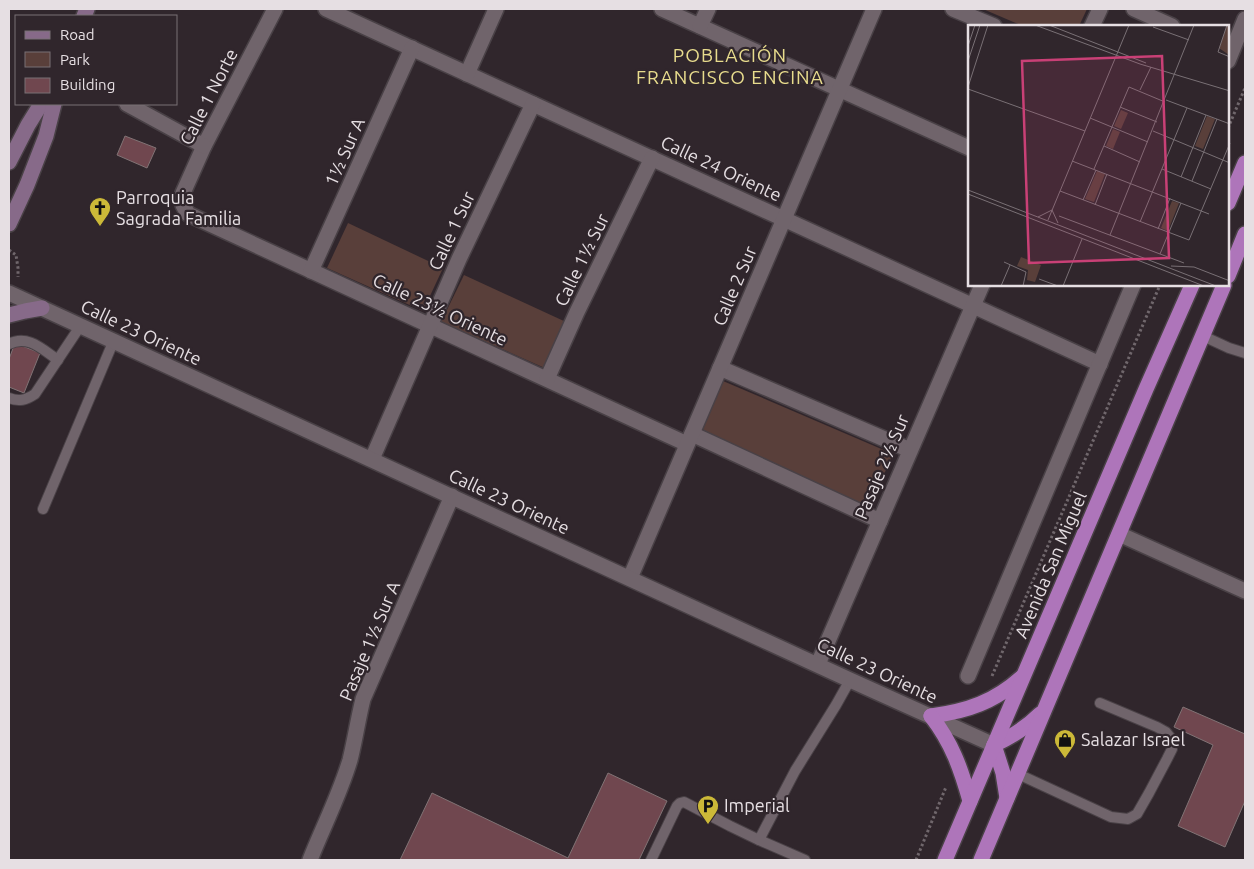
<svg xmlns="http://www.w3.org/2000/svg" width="1254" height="869" font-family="Ubuntu,sans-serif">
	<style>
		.green { fill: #593f3a }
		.building { fill: #70474f; stroke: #817375 }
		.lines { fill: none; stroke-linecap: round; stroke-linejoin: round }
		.service-casing { stroke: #494146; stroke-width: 12 }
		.minor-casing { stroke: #494146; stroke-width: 18 }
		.tertiary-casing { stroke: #494146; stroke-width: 18 }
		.secondary-casing { stroke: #494146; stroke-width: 18 }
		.trunk-casing { stroke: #494146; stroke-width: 18 }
		.path { stroke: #70676c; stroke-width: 3; stroke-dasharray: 2.5 2.5; stroke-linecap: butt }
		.service { stroke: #70646b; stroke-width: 10 }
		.minor { stroke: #70646b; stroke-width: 15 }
		.tertiary { stroke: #70646b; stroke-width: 15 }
		.secondary { stroke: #876a89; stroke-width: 15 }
		.trunk { stroke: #ae75ba; stroke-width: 15 }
		.labels { text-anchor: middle; stroke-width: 4.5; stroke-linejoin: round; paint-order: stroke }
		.street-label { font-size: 18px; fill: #e6dfe3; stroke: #30262c }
		.poi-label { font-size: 18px; fill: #e6dfe3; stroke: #30262c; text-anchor: start }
		.neighbourhood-label { font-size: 19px; letter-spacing: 1px; fill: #e8dc8d; stroke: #30262c }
		.inset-road { fill: none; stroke: #797075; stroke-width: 1 }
		.view { fill: #c94076; fill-opacity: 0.15; stroke: #c94076; stroke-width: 2.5 }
		.inset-edge { fill: none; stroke: #e6dfe3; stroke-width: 2.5 }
	</style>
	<rect width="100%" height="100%" fill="#30262c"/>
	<g class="green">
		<path d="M983 9H1087L1079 26H1023Z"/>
		<path d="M348 223 443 268 423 311 327 268Z"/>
		<path d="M464 275 566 322 547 369 441 322Z"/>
		<path d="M723 381 893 454 869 508 701 431Z"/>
	</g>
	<g class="building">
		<path d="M125 136 156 148 147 168 117 155Z"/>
		<path d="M15 343 40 353 24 393 9 387V359Z"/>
		<path d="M1183 707 1245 734V801L1225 847 1178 826 1213 745 1174 727Z"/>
		<path d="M608 773 667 801 639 860H400L432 793 568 858Z"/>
	</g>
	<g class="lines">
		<g class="service-casing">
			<g id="service">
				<path d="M1203 336 1229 348 1245 353"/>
				<path d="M9 344C28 334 43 350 58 360"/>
				<path d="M9 398C19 402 26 400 35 394L81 325"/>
				<path d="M43 509 114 340"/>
				<path d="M1018 774 1111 817 1128 819 1137 814 1149 793 1167 759 1172 749V742L1170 737 1166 732 1157 727 1100 703"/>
				<path d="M651 860 677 806 680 803 684 802 730 826 759 840"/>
				<path d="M805 860 759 840 795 771 836 705 850 680"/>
			</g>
		</g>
		<g class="minor-casing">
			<g id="minor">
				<path d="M275 9 204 146 183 193V205L188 214 687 444"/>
				<path d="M326 9 1100 364"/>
				<path d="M662 9 969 148"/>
				<path d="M953 9 994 26"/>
				<path d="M1134 9 1172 26"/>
				<path d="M700 26 708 9"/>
				<path d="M1092 26 1100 9"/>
				<path d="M1228 61 1245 19"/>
				<path d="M467 74 496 9"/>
				<path d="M127 104 204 146"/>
				<path d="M311 271 412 48"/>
				<path d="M720 368 910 450"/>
				<path d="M547 379 577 312 652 158"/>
				<path d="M692 434 880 521"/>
				<path d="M372 459 459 259 533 104"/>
				<path d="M1119 534 1245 591"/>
				<path d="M630 578 874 9"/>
				<path d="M818 664 982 285"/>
				<path d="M968 676 1133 285"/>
				<path d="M310 860C323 827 340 794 350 760 355 740 358 719 363 699L452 496"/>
			</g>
		</g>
		<g class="tertiary-casing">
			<path id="tertiary" d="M9 293 850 680 994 745"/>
		</g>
		<g class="secondary-casing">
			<g id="secondary">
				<path d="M84 16 87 9"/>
				<path d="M9 162 28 125 41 104"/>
				<path d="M9 224 27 185 46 136 54 104"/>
				<path d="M9 315 25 311 42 308"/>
			</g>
		</g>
		<g class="trunk-casing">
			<g id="trunk">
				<path d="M1228 203 1245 163"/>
				<path d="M1228 276 1245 234"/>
				<path d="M931 716C968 711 994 702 1022 677"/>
				<path d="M931 716C952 743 961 769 970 801"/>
				<path d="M994 745C1011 737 1027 727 1040 714"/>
				<path d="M994 745 1003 773 1007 798"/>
				<path d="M945 860 1146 389 1192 285"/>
				<path d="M981 860 1224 285"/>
			</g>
		</g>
		<g class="path">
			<path d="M1228 128 1245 88"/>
			<path d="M9 250 16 255 18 268V277"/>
			<path d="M992 676 1160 285"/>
			<path d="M916 860 946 787"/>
		</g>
		<use href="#service" class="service"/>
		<use href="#minor" class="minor"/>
		<use href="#tertiary" class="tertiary"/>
		<use href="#secondary" class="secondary"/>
		<use href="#trunk" class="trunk"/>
	</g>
	<defs>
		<g id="church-pin" transform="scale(1.125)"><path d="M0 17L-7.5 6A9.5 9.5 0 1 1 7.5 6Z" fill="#ccb938" stroke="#30262c"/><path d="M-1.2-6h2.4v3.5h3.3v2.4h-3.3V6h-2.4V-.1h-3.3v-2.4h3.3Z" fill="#111"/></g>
		<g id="shop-pin" transform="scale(1.125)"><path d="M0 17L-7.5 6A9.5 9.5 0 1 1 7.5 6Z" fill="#ccb938" stroke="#30262c"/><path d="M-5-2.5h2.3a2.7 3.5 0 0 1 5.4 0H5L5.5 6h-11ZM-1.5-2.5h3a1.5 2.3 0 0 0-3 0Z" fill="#111"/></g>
		<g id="parking-pin" transform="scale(1.125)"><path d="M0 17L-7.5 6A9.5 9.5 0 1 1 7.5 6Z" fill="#ccb938" stroke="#30262c"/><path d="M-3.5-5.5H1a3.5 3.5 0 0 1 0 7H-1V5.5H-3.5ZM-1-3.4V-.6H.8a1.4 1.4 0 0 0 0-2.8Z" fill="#111"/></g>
	</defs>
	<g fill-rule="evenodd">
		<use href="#church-pin" x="100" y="208"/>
		<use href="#shop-pin" x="1065" y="740"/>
		<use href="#parking-pin" x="708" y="806"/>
	</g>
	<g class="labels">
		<g class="street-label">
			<text transform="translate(209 97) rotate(-63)" y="6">Calle 1 Norte</text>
			<text transform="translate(345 152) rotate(-66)" y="6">1½ Sur A</text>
			<text transform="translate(721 169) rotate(25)" y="6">Calle 24 Oriente</text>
			<text transform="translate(452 231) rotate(-65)" y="6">Calle 1 Sur</text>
			<text transform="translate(582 260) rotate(-64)" y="6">Calle 1½ Sur</text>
			<text transform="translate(735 286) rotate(-67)" y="6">Calle 2 Sur</text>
			<text transform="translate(440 310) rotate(25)" y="6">Calle 23½ Oriente</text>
			<text transform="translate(141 333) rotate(25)" y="6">Calle 23 Oriente</text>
			<text transform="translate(882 467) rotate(-67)" y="6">Pasaje 2½ Sur</text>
			<text transform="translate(509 502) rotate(25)" y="6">Calle 23 Oriente</text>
			<text transform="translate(1051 565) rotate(-67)" y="6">Avenida San Miguel</text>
			<text transform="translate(370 641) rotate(-67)" y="6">Pasaje 1½ Sur A</text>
			<text transform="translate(877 671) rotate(25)" y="6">Calle 23 Oriente</text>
		</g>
		<g class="poi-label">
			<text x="116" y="204">Parroquia<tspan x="116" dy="21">Sagrada Familia</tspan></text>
			<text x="1081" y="746">Salazar Israel</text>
			<text x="724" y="812">Imperial</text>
		</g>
		<g class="neighbourhood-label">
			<text x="730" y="62">POBLACIÓN<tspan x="730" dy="22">FRANCISCO ENCINA</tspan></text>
		</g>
	</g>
	<g transform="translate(968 25)">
		<rect width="261" height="261" fill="#30262c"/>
		<path d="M259 0H261V30L251 23ZM153 85 160 88 153 104 146 101ZM239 91 247 94 235 124 227 121ZM145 104 152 107 145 124 138 121ZM129 146 137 149 126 177 117 174ZM204 176 211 178 200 206 193 203ZM53 232 73 240 67 257 59 255 60 245 49 241Z" fill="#593f3a"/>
		<path class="inset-road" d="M67 0 172 39 262 66M81 0 178 38M259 0 250 27 262 32M185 2 221 15M0 21 7 0M0 36 12 0M0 62 20 0M0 64 117 106M172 65 183 42M198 75 262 99M152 82 189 97M122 93 180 117M185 106 262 138M136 121 172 137M104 136 241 189M126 144 161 62 197 77M194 144 243 164M213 152 238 90M224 156 249 94M0 165 248 261M92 166 221 215 262 118M0 169 236 261M115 175 128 145M127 180 139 149M91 191 216 238M70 192 84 185 90 198M80 195 161 0M172 197 219 83M190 204 202 173M142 210 226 0M192 229 213 178M36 237 58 247 55 261M203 241 226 242M226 242 262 256M71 254 90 261M33 261 42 240M95 261 114 214"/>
		<path class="view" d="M194 31 201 233 61 238 54 36Z"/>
		<rect width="261" height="261" class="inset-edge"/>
	</g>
	<rect width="1254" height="869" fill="none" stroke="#e6dfe3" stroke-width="20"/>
	<rect x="15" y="15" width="162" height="90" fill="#30262c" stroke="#797075"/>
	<rect x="25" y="31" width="25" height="8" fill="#876a89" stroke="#797075"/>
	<text x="60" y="40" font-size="15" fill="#e6dfe3">Road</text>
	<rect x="25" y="52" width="25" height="15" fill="#593f3a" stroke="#797075"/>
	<text x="60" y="65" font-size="15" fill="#e6dfe3">Park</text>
	<rect x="25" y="78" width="25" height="15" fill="#70474f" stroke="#797075"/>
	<text x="60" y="90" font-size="15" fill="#e6dfe3">Building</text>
</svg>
